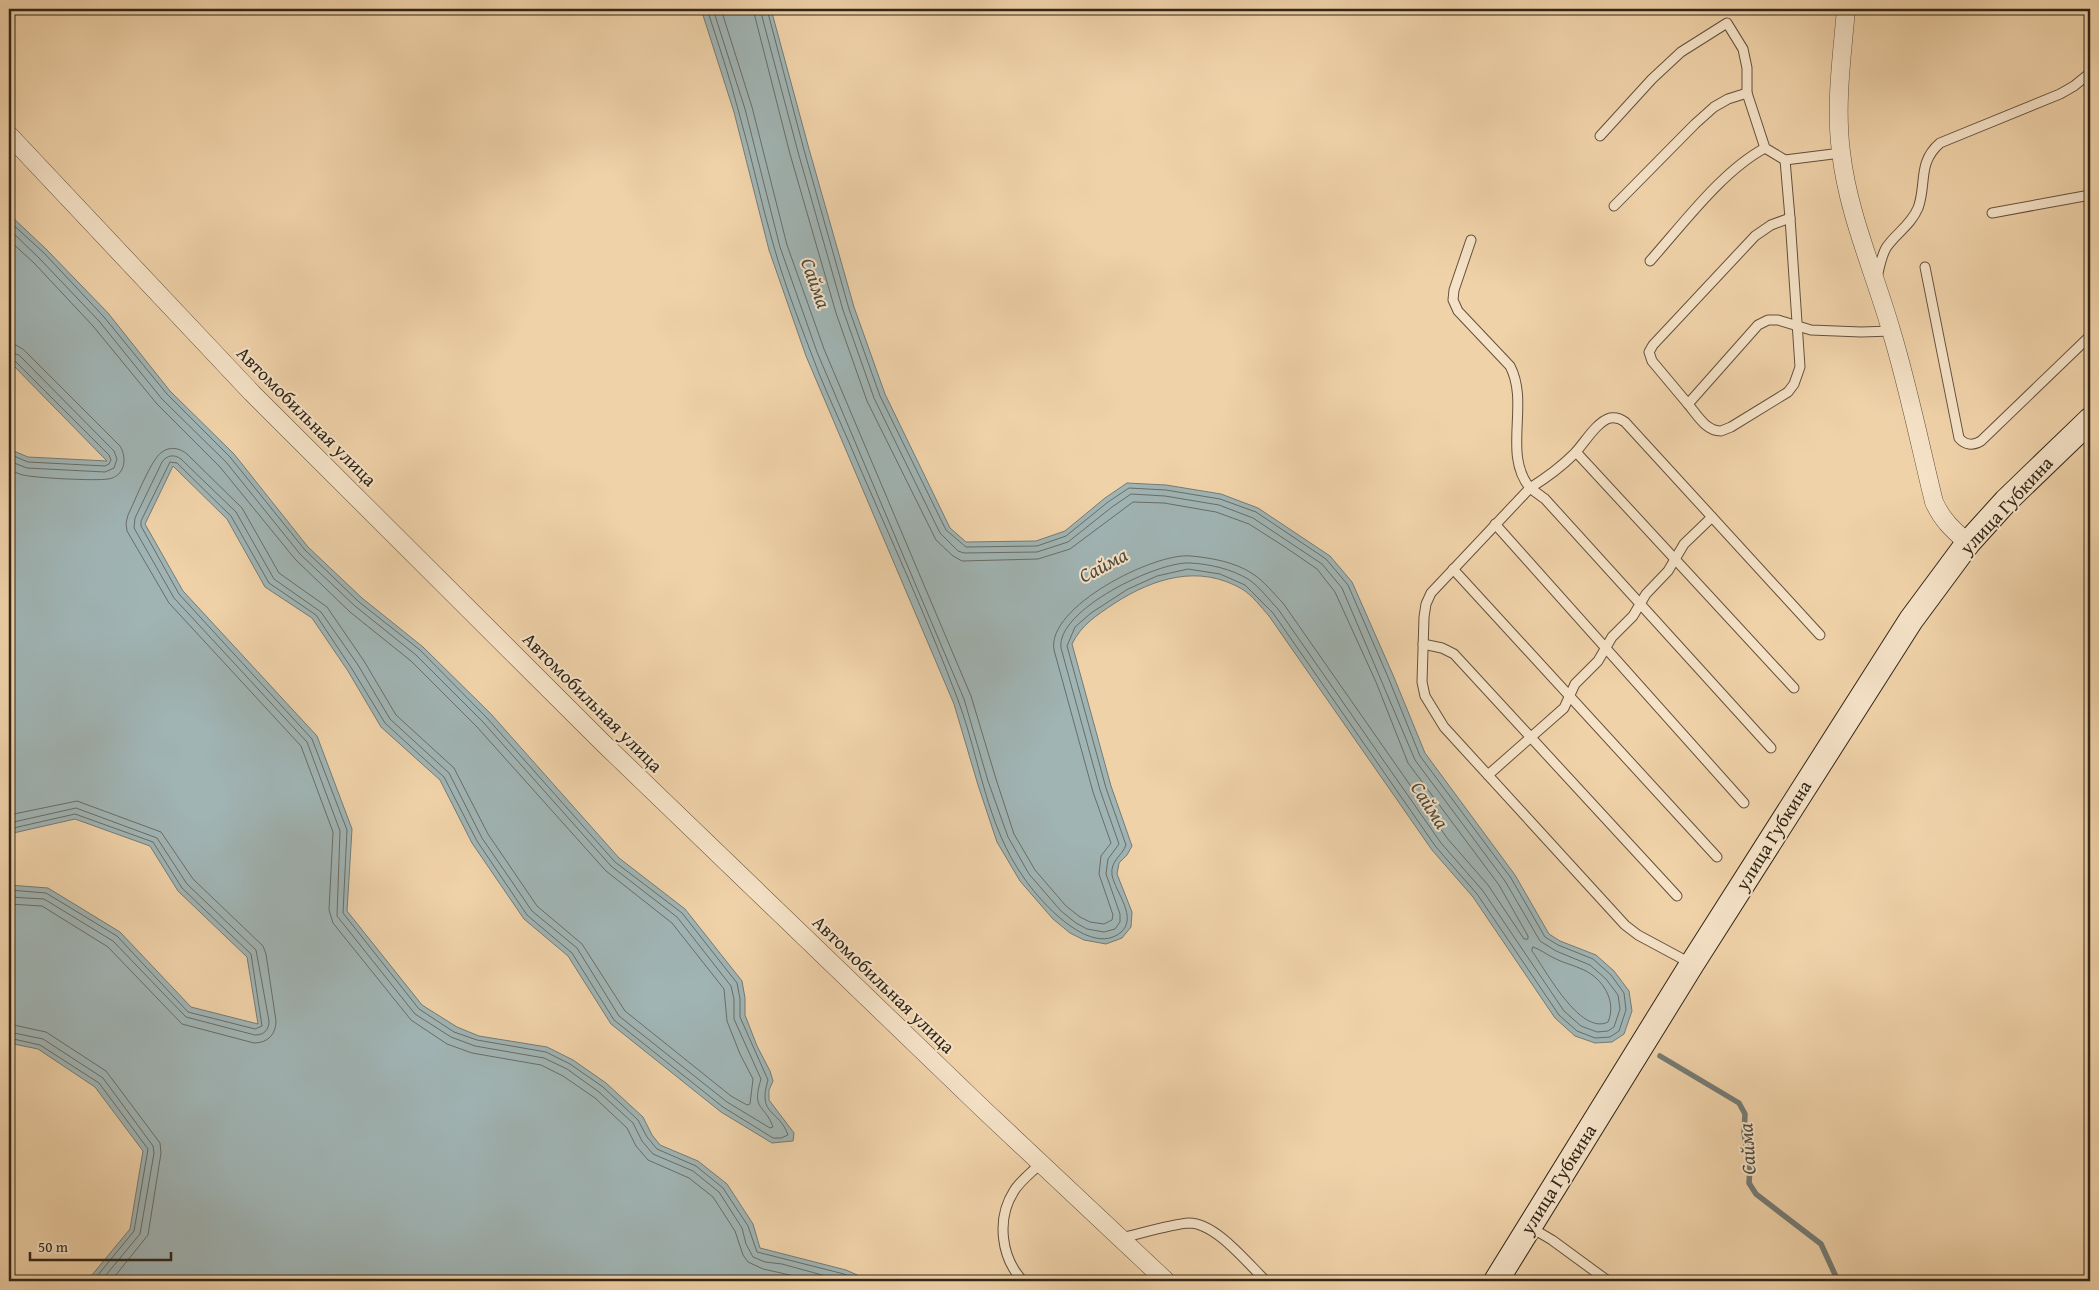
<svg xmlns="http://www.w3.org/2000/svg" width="2099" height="1290" font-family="'Gentium Book Plus',serif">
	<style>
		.water { fill: #a0b4b4; stroke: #747b76 }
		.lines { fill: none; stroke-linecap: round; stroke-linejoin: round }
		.shore { stroke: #696d66; stroke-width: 1 }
		.stream { stroke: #747b76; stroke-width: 5.5 }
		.lane-casing { stroke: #62513c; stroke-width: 11 }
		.street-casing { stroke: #62513c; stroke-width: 19 }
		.secondary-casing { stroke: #322618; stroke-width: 26 }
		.lane { stroke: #f5e2c7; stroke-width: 9 }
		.street { stroke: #f5e2c7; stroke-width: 18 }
		.secondary { stroke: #f5e2c7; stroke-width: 24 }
		.labels { text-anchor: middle; stroke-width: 4; stroke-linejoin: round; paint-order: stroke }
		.street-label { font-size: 19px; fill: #322618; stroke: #f5e2c7 }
		.water-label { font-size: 20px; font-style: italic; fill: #4e4a3f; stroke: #f5e2c7 }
	</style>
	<rect width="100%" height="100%" fill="#f0d2a9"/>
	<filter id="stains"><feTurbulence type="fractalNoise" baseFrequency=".004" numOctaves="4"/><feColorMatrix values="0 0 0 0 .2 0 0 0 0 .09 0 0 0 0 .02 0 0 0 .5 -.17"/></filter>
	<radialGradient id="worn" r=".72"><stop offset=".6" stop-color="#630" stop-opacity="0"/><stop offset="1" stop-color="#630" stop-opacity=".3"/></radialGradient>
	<g class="water">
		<path d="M701 9H771L809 149 854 307 885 394 950 528 966 542 1036 541 1065 531 1105 498 1127 483 1166 485 1221 494 1258 508 1330 556 1352 582 1393 675 1425 753 1515 875 1549 934 1560 941 1596 955 1614 971 1629 991 1632 1011 1624 1034 1612 1042 1595 1043 1575 1036 1555 1018 1473 897 1432 850 1269 616C1261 607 1252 595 1242 589 1199 564 1154 578 1115 603 1097 615 1081 625 1072 644L1111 786 1132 846 1127 855 1119 863 1117 874 1132 912 1131 927 1122 938 1106 944 1084 940 1070 933 1053 919 1020 881 997 842 978 785 954 704 806 356 769 250 734 112Z"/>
		<path d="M9 214 47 250 108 313 170 391 234 454 308 547 362 598 423 647 491 714 619 858 685 909 742 981 745 998V1015L757 1046 770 1071 773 1081 769 1090V1100L794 1133 793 1141 772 1143 721 1112 611 1024 568 956 524 919 472 843 440 780 381 727 348 671 312 618 265 587 227 519 173 466 145 524 183 591 317 736 352 829 347 911 422 1005 457 1027 479 1036 547 1047 573 1060 606 1083 643 1117 652 1135 660 1145 698 1161 727 1184 753 1224 760 1248 846 1270 871 1281H87L130 1229 143 1151 95 1087 38 1049 9 1043V885L48 888 120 932 191 1007 258 1024 247 957 178 891 150 846 75 819 9 834V449L28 457 107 461 9 361Z"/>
	</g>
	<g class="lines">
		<g class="shore">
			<path d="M707 9C718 43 730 78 739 113 752 158 761 203 774 247 784 282 797 316 810 350 821 381 835 410 848 440 885 527 925 612 958 700 980 759 986 825 1024 878 1039 900 1089 957 1120 933 1139 918 1115 892 1112 875 1110 861 1122 856 1126 845L1106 788 1067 646 1075 627 1091 613 1128 589 1157 576 1188 569 1220 574 1245 585 1273 613 1436 847 1477 894 1559 1015 1577 1031 1595 1038 1610 1037 1619 1031 1626 1010 1624 993 1611 975 1593 959 1558 945 1545 937 1511 878 1420 756 1388 677 1348 585 1326 559 1256 512 1220 499 1166 490 1129 488 1108 502 1066 536 1037 546 966 547 946 530 880 396 849 309 804 150 767 9"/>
			<path d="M713 9 745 109 780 247 817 352 964 699 988 781 1008 837 1029 874 1061 911 1076 923 1087 929 1104 932 1115 929 1120 922V914L1106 874 1108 859 1119 844 1100 790 1061 648C1056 610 1158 561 1190 563 1210 564 1231 569 1248 579 1259 586 1269 600 1278 609L1441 843 1483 891 1564 1011 1581 1026 1597 1032 1608 1031 1614 1027 1620 1009 1618 995 1606 979 1590 965 1556 951 1540 941 1505 881 1415 760 1342 588 1322 564 1253 518 1219 505 1165 496 1131 494 1112 507 1068 542 1037 552 964 553 958 551 940 533 874 398 843 310 798 152 760 9"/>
			<path d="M721 9 752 107 787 245 824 349 971 696 996 779 1014 834 1035 870 1066 906 1080 917 1090 922 1104 924 1112 920 1113 915 1099 874 1101 856 1111 843 1093 792 1054 650C1046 607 1155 552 1191 556 1212 558 1235 562 1253 574 1264 581 1274 594 1283 603L1447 838 1488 885 1524 939H1528V936L1499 885 1408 763 1376 682 1335 592 1317 569 1285 547 1249 524 1216 512 1164 503 1133 502 1070 549 1038 559 962 561 953 556 936 540 867 401 836 313 790 154 753 9"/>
			<path d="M9 221 44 253 104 317 167 394 230 457 305 550 359 602 420 650 487 718 615 862 682 913 737 983 740 999V1017L768 1080C757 1116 779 1109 788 1135L781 1138H773L723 1107 614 1020 572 953 527 915 477 841 444 777 385 723 352 669 316 615 269 583 231 516 177 463 170 462 141 521V526L179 594 312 739 347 830 343 913 419 1009 454 1032 477 1040 546 1052 570 1064 603 1087 638 1120 647 1137 657 1149 696 1166 723 1188 748 1226 757 1252 844 1274 859 1281"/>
			<path d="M9 229 39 258 99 321 162 399 226 462 300 554 355 606 416 655 483 722 611 866 677 917 731 986 734 999V1019L761 1079C751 1111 765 1104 773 1127L770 1128 727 1102 619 1016 577 948 532 911 482 838 449 773 390 719 358 665 321 612 274 579 236 512 181 459C174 454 167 455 162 462L135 518 134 528 174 598 307 742 340 831 337 916 415 1014 451 1037 475 1046 544 1058 567 1069 599 1092 633 1123 642 1141 653 1154 693 1171 719 1192 742 1228 746 1244 753 1257 765 1262 782 1264 844 1281"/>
			<path d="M9 240 34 263 93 326 157 404 220 467 295 559 350 612 411 661 477 727 606 871 672 923 724 989 727 1021 740 1054 753 1079 750 1104 747 1105 731 1096 625 1011 582 944 537 906 488 834 454 768 396 715 364 661 327 607 279 573 242 508 187 454C180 448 170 446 162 452 151 459 135 501 128 515L126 523 127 531 169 603 301 746 333 832 329 910 333 923 411 1020 447 1044 472 1053 541 1065 563 1076 595 1098 627 1128 636 1146 648 1160 689 1178 713 1197 735 1231 743 1255 748 1262 763 1269 817 1281"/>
			<path d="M9 344 16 345 24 350 120 446C128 459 124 477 108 479 96 481 35 478 23 475 18 474 13 471 9 469"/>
			<path d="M9 352 19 355 114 451 117 459 114 468 105 472 27 468 9 461"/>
			<path d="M9 358 14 360 109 455 111 460 109 464 105 466 28 462 9 454"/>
			<path d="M9 815 77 801 161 832 193 879 263 946 266 954 276 1021C276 1034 268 1043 254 1043L182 1024 108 947 42 906 9 904"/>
			<path d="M9 823 76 808 157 838 187 884 256 950 269 1021C269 1030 264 1035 255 1035L186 1017 113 941 44 899 9 897"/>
			<path d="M9 829 75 814 153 842 182 888 251 954 262 1026 255 1029 188 1012 117 936 46 893 9 890"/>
			<path d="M1533 947C1540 949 1547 955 1554 958 1563 963 1574 965 1584 970 1603 979 1617 1001 1608 1022 1580 1036 1545 969 1532 951Z"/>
			<path d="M9 1024 46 1032 106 1071 160 1143 161 1153 148 1235 111 1281"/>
			<path d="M9 1032 43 1039 103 1078 153 1146 154 1153 140 1234 101 1281"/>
			<path d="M9 1038 40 1045 99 1083 148 1149 134 1231 93 1281"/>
		</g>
		<path class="stream" d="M1660 1056 1739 1103 1745 1114 1744 1133 1750 1168 1749 1183 1756 1194 1821 1244 1838 1281"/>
		<g class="lane-casing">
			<g id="lane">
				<path d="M1600 136 1652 79 1681 52 1727 23 1743 49 1747 68V93L1765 148 1785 160 1841 153"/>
				<path d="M1785 160 1790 218 1771 225 1755 236 1653 345 1649 352 1652 361 1688 404 1758 325 1768 320H1778L1811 330 1861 332 1892 331"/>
				<path d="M1614 206 1695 124 1714 107 1728 99 1747 93"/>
				<path d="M1992 213 2090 195"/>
				<path d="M1471 240 1454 290 1453 300 1458 311 1510 366C1530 404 1502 454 1530 488L1431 593 1426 604 1424 617 1422 682 1425 696 1444 727 1625 925 1638 935 1692 964"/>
				<path d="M1650 261C1683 224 1722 171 1765 148"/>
				<path d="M1925 267 1959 438C1965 445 1973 446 1981 441L2090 336"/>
				<path d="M1877 278C1879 269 1881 257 1886 248 1895 234 1911 225 1918 208 1927 184 1917 163 1940 143L2060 94 2074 86 2090 73"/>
				<path d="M1688 404C1697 415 1706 431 1721 431L1731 427 1788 392 1794 384 1800 367 1790 218"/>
				<path d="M1576 452 1794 688"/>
				<path d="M1495 524 1744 803"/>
				<path d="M1453 569 1717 857"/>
				<path d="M1423 644 1442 648 1454 654 1677 896"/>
				<path d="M1771 748 1545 499 1530 488C1546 478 1561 467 1574 454 1584 444 1596 422 1610 418 1616 417 1621 419 1625 422L1820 635"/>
				<path d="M1488 775 1564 708 1575 684 1598 661 1612 637 1633 616 1646 594 1668 571 1684 544 1712 517"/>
				<path d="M1530 1227 1552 1240 1608 1281"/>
				<path d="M1121 1238C1139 1234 1172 1224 1189 1223 1216 1223 1247 1263 1266 1281"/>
				<path d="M1023 1281C1001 1258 996 1219 1014 1191 1020 1181 1032 1172 1041 1163"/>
			</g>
		</g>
		<g class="street-casing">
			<g id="street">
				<path d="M1846 9C1842 57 1835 104 1841 152 1848 214 1874 271 1891 330 1908 386 1920 445 1934 502 1942 520 1953 530 1968 543"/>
				<path d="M9 135 252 393 602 742 983 1109 1166 1281"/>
			</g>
		</g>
		<g class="secondary-casing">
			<path id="secondary" d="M1496 1281 1692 964 1911 620 1968 543 2006 501 2090 420"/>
		</g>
		<use href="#lane" class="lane"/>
		<use href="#street" class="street"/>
		<use href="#secondary" class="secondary"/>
	</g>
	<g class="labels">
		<g class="street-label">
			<text transform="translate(307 416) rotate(45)" y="7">Автомобильная улица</text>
			<text transform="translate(2006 505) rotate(-47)" y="7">улица Губкина</text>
			<text transform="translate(593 702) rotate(45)" y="7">Автомобильная улица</text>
			<text transform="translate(1773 835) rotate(-58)" y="7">улица Губкина</text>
			<text transform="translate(884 984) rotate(44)" y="7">Автомобильная улица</text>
			<text transform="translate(1558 1179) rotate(-58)" y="7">улица Губкина</text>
		</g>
		<g class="water-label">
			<text transform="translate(816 283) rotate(70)" y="7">Сайма</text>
			<text transform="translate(1103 565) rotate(-28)" y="7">Сайма</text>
			<text transform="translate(1430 805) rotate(57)" y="7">Сайма</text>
			<text transform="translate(1747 1149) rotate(-94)" y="7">Сайма</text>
		</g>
	</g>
	<rect width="2099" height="1290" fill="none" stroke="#f0d2a9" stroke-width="30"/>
	<rect x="10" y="10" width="2079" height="1270" fill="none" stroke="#322618" stroke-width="2.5"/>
	<rect x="15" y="15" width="2069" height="1260" fill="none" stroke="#322618"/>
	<path d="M30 1252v8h141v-8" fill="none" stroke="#322618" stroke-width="2.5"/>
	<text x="38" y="1252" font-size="15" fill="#322618" stroke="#f5e2c7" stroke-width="4" paint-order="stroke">50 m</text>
	<rect width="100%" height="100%" filter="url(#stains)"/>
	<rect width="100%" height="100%" fill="url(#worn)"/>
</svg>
